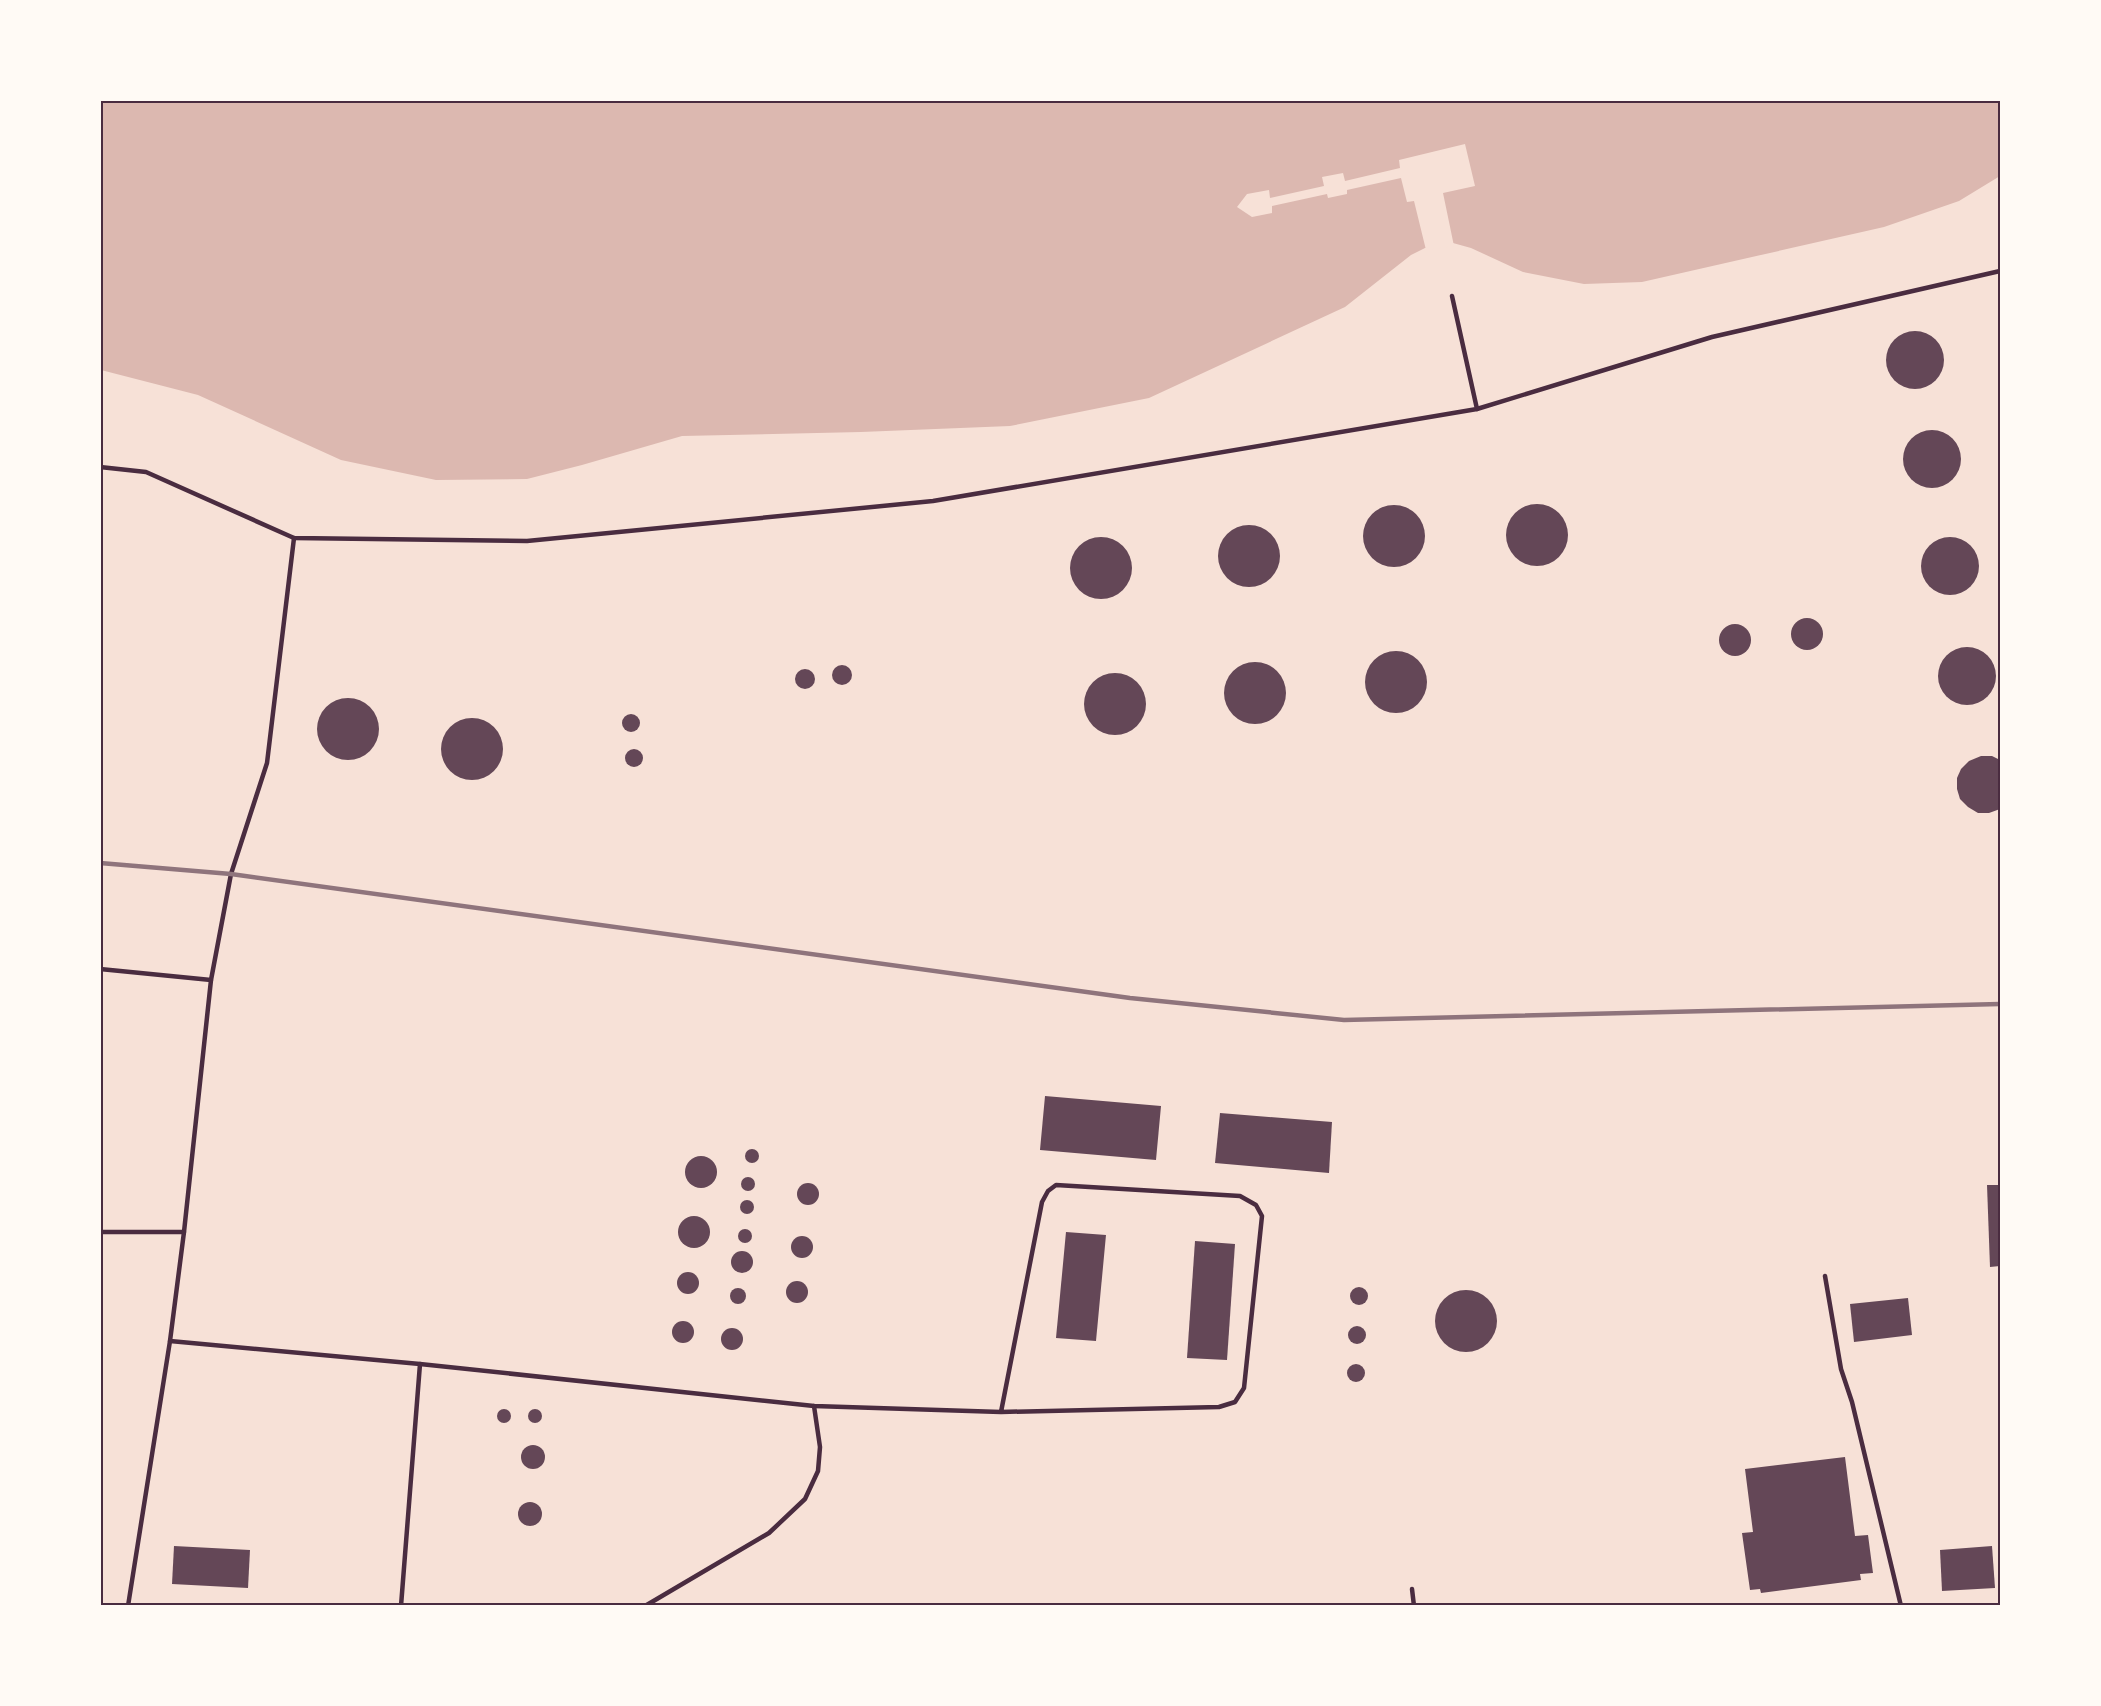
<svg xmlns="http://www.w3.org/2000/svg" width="2101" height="1706" font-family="'Times New Roman',serif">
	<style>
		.water { fill: #dcb8b0 }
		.pier { fill: #f7e1d7 }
		.building { fill: #644757 }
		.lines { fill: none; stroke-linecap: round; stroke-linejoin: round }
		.service { stroke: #4a2c40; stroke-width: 4.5 }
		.rail { stroke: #8f747c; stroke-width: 4.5 }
		.neatline { fill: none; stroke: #4a2c40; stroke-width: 2 }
	</style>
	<rect width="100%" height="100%" fill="#f7e1d7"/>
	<path class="water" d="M2000 100V176L1959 201 1884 227 1642 282 1584 284 1523 272 1471 248 1453 243 1425 248 1411 255 1345 307 1149 398 1010 426 861 432 682 436 582 465 527 479 436 480 341 460 198 395 101 370 100 101Z"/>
	<path class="pier" d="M1465 144 1475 186 1443 193 1454 246 1426 250 1414 201 1407 202 1401 178 1347 190V194L1328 198 1327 194 1272 206V213L1252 217 1237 207 1247 194 1269 190 1270 198 1324 186 1322 177 1343 173 1345 181 1400 168 1399 160Z"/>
	<g class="building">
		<circle cx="1915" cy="360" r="29"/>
		<circle cx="1932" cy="459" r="29"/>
		<circle cx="1537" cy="535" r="31"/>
		<circle cx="1394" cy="536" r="31"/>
		<circle cx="1249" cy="556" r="31"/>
		<circle cx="1101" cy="568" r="31"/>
		<circle cx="1950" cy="566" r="29"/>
		<circle cx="1807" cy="634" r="16"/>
		<circle cx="1735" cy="640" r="16"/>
		<circle cx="1967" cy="676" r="29"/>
		<circle cx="1396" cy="682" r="31"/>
		<circle cx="1255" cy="693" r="31"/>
		<circle cx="842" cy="675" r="10"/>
		<circle cx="805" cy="679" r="10"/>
		<circle cx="1115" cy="704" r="31"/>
		<circle cx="348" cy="729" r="31"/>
		<circle cx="631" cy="723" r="9"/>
		<circle cx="472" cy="749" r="31"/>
		<circle cx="634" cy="758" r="9"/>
		<path d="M1981 756H1992L2000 760V809L1989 813H1978L1968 807 1960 799 1957 789V778L1961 769 1969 761Z"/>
		<path d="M1045 1096 1161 1106 1156 1160 1040 1150Z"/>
		<path d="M1220 1113 1332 1122 1329 1173 1215 1163Z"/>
		<circle cx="752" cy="1156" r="7"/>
		<circle cx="701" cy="1172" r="16"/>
		<circle cx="748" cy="1184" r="7"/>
		<circle cx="808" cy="1194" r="11"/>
		<path d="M1987 1185H2000V1266L1990 1267Z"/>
		<circle cx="747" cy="1207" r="7"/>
		<circle cx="694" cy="1232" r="16"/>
		<circle cx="745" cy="1236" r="7"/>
		<path d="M1066 1232 1106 1235 1096 1341 1056 1338Z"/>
		<circle cx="802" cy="1247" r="11"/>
		<path d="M1195 1241 1235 1244 1227 1360 1187 1358Z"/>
		<circle cx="742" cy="1262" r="11"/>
		<circle cx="688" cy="1283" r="11"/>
		<circle cx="797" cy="1292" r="11"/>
		<circle cx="1359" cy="1296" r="9"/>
		<circle cx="738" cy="1296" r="8"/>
		<circle cx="1466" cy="1321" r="31"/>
		<path d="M1908 1298 1912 1335 1854 1342 1850 1304Z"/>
		<circle cx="683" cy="1332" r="11"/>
		<circle cx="1357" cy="1335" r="9"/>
		<circle cx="732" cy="1339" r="11"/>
		<circle cx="1356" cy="1373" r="9"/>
		<circle cx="504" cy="1416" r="7"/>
		<circle cx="535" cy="1416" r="7"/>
		<circle cx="533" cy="1457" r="12"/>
		<path d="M1845 1457 1855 1536 1868 1535 1873 1573 1860 1574 1861 1580 1761 1593 1760 1589 1750 1590 1742 1533 1753 1532 1745 1469Z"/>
		<circle cx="530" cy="1514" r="12"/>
		<path d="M174 1546 250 1550 248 1588 172 1584Z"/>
		<path d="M1992 1546 1995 1588 1942 1591 1940 1550Z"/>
	</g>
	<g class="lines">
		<g class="service">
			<path d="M1477 409 1712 337 2000 271"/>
			<path d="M100 467 146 472 294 538 527 541 933 501 1477 409 1452 296"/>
			<path d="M100 969 211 980"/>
			<path d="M100 1232H184"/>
			<path d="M1825 1276 1841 1369 1852 1402 1901 1606"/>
			<path d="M170 1341 420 1364 814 1406 1001 1412 1219 1407 1235 1402 1244 1388 1262 1216 1256 1205 1240 1196 1056 1185 1048 1191 1042 1202 1001 1412"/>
			<path d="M1412 1589 1414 1606"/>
			<path d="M128 1606 170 1341 184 1232 211 980 231 874 267 763 294 538"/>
			<path d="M401 1606 420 1364"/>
			<path d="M645 1606 769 1533 805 1499 818 1471 820 1447 814 1406"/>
		</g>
		<path class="rail" d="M100 863 231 874 1130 998 1344 1020 2000 1004"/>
	</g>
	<rect width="2101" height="1706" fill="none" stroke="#fffaf5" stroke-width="204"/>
	<rect x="102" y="102" width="1897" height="1502" class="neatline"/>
</svg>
